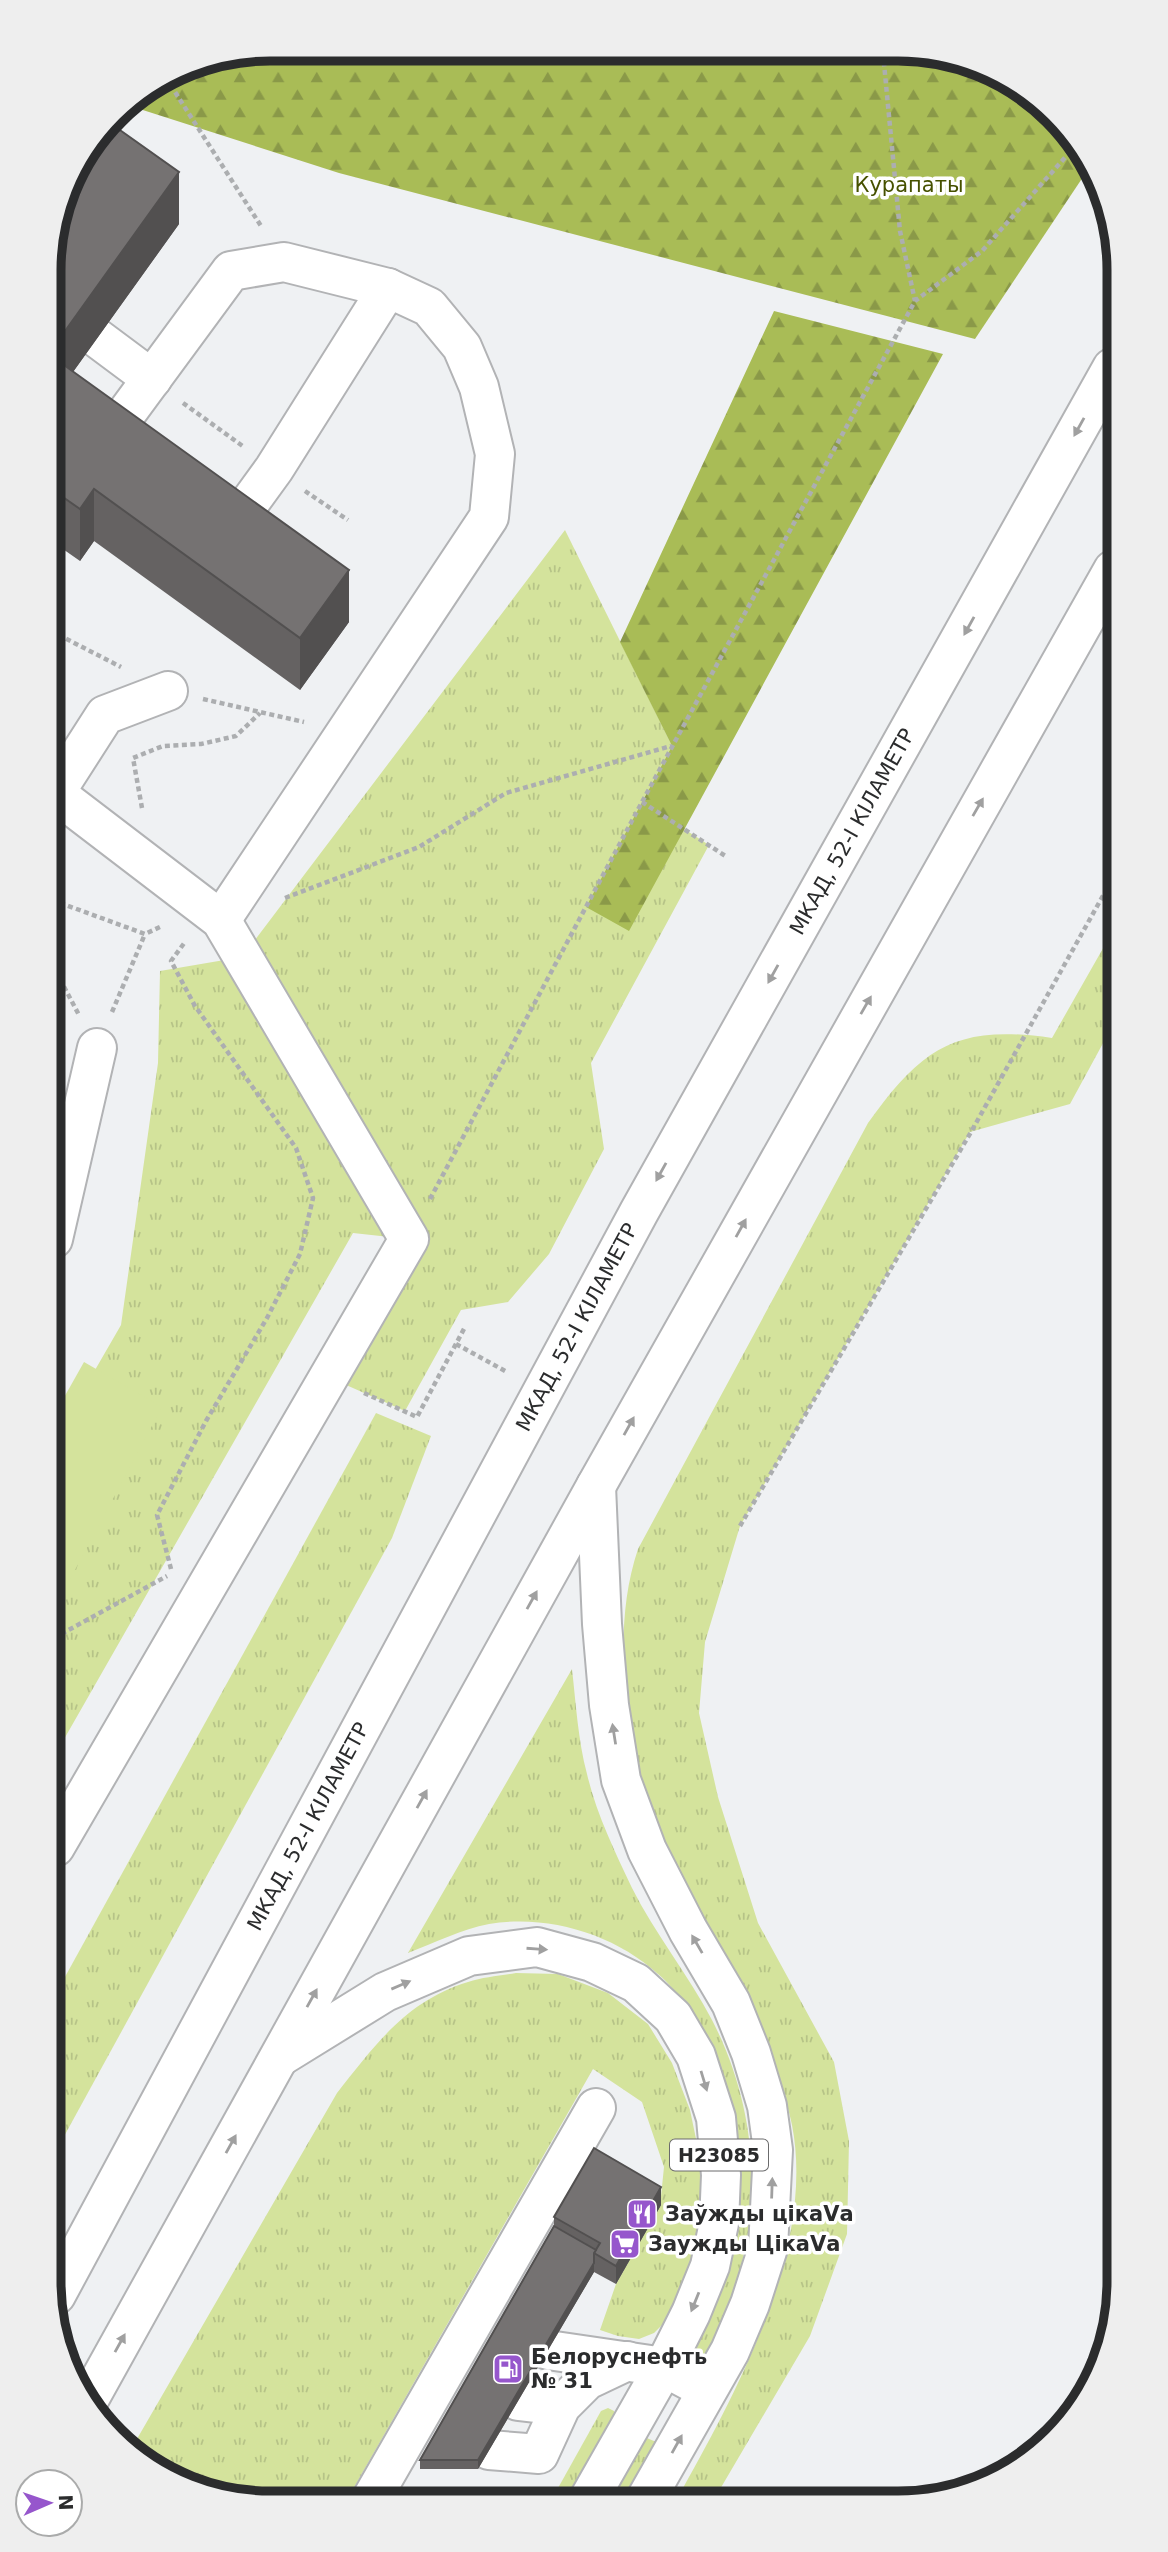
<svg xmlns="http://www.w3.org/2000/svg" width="1168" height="2552" font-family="'DejaVu Sans',sans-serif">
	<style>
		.grass { fill: url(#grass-tufts) }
		.forest { fill: url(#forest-firs) }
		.pitch { fill: #d4e39c }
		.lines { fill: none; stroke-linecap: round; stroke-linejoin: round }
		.minor-casing { stroke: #b2b3b5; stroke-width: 42 }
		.highway-casing { stroke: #b2b3b5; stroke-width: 42 }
		.path { stroke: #acaeb0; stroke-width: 4.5; stroke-dasharray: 5 3.5; stroke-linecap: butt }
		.minor { stroke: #fff; stroke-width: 38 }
		.highway { stroke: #fff; stroke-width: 38 }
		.wall { fill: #656262 }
		.shaded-wall { fill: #525050 }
		.building { fill: #757272; stroke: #525050; stroke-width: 2 }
		.oneway { fill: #a0a0a0 }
		.labels { text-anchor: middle; stroke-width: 7; stroke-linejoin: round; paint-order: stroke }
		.shield { fill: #fff; stroke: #6b6b6c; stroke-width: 2 }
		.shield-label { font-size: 19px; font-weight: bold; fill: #2b2c2d }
		.park-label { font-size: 21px; fill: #465100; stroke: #fff }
		.street-label { font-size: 21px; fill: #2b2c2d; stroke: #fff }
		.poi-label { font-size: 21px; font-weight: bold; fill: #2b2c2d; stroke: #fff; text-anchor: start }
		.rim { fill: none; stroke: #2b2c2d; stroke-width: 9 }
	</style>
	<defs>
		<pattern id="grass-tufts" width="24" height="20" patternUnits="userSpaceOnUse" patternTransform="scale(1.75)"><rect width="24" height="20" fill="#d4e39c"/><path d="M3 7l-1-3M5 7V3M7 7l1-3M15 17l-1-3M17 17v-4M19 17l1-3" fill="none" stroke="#b6c387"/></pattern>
		<pattern id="forest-firs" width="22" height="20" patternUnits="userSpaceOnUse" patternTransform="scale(1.75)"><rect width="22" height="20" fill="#a9bc56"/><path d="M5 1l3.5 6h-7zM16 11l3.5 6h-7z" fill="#8a9948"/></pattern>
	</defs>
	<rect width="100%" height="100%" fill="#eff1f3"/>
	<g class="grass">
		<path d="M565 530 672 746 642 802 709 845 591 1063 604 1149 549 1254 508 1302 461 1310 405 1411 328 1377 408 1239 353 1233 55 1755 54 1441 121 1325 158 1063 160 971 242 957Z"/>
		<path d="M1114 929V1023L1070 1104 970 1132 740 1526 705 1642 699 1713 718 1797 758 1923 834 2062 849 2141 847 2234 810 2336 716 2496 678 2497C736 2393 816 2248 792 2125 782 2076 758 2033 735 1989 714 1946 692 1904 671 1861 661 1841 648 1821 640 1800 635 1786 635 1768 633 1753 623 1685 616 1615 638 1549L868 1123C922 1047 957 1024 1052 1038Z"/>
		<path d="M376 1413 431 1436 392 1538 56 2151 55 1995Z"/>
		<path d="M572 1669C576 1704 578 1740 587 1774 596 1813 615 1852 632 1888 655 1934 688 1974 712 2020 755 2103 765 2203 733 2292 725 2314 715 2335 706 2356L692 2349 727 2271 687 2005C678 1995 669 1983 658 1974 614 1934 548 1914 489 1924 462 1929 434 1943 408 1953Z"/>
		<path d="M516 1973 558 1974 608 1993 648 2024 672 2063 690 2110 700 2158 701 2208 693 2262 667 2320 654 2333 639 2339 618 2336 600 2330 616 2284 660 2206 664 2167 642 2102 593 2069 348 2498 228 2499 130 2451 337 2093C375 2045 406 2001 468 1982 483 1977 500 1976 516 1973Z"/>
		<path d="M608 2408 614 2411 617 2419 575 2497H553L601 2411Z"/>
		<path d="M642 2436 661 2444 631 2497H608Z"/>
	</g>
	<g class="forest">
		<path d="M270 49 940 53 1044 104 1091 165 975 339 339 173 124 104 186 66Z"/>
		<path d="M774 311 943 354 629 931 586 907 672 746 620 642Z"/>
	</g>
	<path class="pitch" d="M84 1362 162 1407 68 1583 54 1575 53 1417Z"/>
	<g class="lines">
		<g class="minor-casing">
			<g id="minor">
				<path d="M97 338 152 379"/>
				<path d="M114 430 231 271 284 262 388 288 429 307 462 347 479 387 495 454 489 517 221 920"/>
				<path d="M245 509 274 469 388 288"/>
				<path d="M51 790 221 920 409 1239 55 1847"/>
				<path d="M55 793 105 715 168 691"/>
				<path d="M53 1239 97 1048"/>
				<path d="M548 2350 664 2367 707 2390"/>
				<path d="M518 2401 561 2406"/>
				<path d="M489 2450 539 2454 561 2406 587 2380 627 2361"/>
				<path d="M372 2498 596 2108"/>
			</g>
		</g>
		<g class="highway-casing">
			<g id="highway">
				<path d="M596 1486 602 1624 609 1705 621 1780 647 1850 688 1930 731 2003 751 2053 767 2106 773 2150 768 2248 750 2304 730 2351 647 2497"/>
				<path d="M283 2055 385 1992 469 1956 537 1947 592 1962 636 1983 673 2017 696 2056 716 2118 721 2175 719 2223 710 2266 691 2313 664 2367 590 2497"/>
				<path id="s1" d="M56 2295 639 1212 1112 368"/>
				<path d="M87 2403 596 1486 1113 570"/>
			</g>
		</g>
		<g class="path">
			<path d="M883 53 900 231 915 301"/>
			<path d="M166 78 261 226"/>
			<path d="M183 403 244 447"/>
			<path d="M305 491 348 520"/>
			<path d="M51 631 121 667"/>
			<path d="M203 699 304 722"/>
			<path d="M642 802 727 857"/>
			<path d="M142 808 133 758 163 746 201 744 236 736 260 713"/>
			<path d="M285 898 419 847 506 793 671 746"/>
			<path d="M52 900 145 934 162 926"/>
			<path d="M52 964 79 1015"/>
			<path d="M112 1012 145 934"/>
			<path d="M430 1199 642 802 915 301 982 251 1077 144"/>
			<path d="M456 1344 507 1372"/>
			<path d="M364 1393 417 1417 465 1327"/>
			<path d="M740 1526 971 1132 1114 876"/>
			<path d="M171 1569 157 1515 206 1421 267 1318 300 1254 313 1198 296 1148 195 1006 171 961 185 942"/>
			<path d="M54 1638 167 1576"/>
		</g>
		<use href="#minor" class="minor"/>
		<use href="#highway" class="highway"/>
	</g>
	<g class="wall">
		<path d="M179 224 73 372 349 622 300 690 94 541 80 561 50 540V255Z"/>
		<path d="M661 2205 616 2284 594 2272 478 2469H420V2460L554 2226V2217Z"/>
	</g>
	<g class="shaded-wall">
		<path d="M179 172V224L50 404V352Z"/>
		<path d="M94 489V541L80 561V509Z"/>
		<path d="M349 570V622L300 690V638Z"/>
		<path d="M661 2187V2205L616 2284V2266Z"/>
		<path d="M594 2263V2272L478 2469V2460Z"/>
	</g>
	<g class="building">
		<path d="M110 123 179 172 50 352V255L71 176Z"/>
		<path d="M50 355 349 570 300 638 94 489 80 509 50 488Z"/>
		<path d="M594 2148 661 2187 616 2266 594 2253 600 2243 554 2217Z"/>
		<path d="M554 2226 596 2250 594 2253V2263L478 2460H420Z"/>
	</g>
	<defs><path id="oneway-solid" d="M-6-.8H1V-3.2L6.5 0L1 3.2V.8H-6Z" transform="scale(1.75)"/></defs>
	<g class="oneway">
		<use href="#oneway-solid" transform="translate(1079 427) rotate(119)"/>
		<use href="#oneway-solid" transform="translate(969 626) rotate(119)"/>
		<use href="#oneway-solid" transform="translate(978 807) rotate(-60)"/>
		<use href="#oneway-solid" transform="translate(773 974) rotate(119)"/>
		<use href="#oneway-solid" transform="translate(866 1005) rotate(-60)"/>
		<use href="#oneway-solid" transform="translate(661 1172) rotate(119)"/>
		<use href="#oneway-solid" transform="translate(741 1228) rotate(-61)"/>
		<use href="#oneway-solid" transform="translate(629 1426) rotate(-61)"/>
		<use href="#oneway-solid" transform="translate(532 1600) rotate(-61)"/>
		<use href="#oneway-solid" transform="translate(614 1734) rotate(-99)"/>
		<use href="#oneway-solid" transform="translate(422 1799) rotate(-61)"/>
		<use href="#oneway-solid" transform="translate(697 1944) rotate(-120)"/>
		<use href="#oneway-solid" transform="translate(537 1949) rotate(4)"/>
		<use href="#oneway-solid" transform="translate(401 1985) rotate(-23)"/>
		<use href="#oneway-solid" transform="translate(312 1998) rotate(-61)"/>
		<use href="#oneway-solid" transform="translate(704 2081) rotate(73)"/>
		<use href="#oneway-solid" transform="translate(231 2144) rotate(-61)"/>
		<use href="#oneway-solid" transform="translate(772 2188) rotate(-88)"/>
		<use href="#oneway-solid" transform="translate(695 2302) rotate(112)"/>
		<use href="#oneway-solid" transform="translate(120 2343) rotate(-61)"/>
		<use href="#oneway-solid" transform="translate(677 2444) rotate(-61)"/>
	</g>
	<defs>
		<g id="restaurant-square" transform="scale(1.575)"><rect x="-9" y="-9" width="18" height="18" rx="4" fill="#9656cc" stroke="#fff"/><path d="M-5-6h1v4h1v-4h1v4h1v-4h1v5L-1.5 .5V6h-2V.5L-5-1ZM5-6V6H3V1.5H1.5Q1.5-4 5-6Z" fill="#fff"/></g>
		<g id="supermarket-square" transform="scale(1.575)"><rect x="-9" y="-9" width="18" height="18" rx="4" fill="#9656cc" stroke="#fff"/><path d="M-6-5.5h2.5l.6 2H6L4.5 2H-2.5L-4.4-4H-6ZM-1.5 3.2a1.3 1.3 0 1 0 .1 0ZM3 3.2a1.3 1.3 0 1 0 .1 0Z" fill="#fff"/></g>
		<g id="fuel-square" transform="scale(1.575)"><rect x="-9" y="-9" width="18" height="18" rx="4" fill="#9656cc" stroke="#fff"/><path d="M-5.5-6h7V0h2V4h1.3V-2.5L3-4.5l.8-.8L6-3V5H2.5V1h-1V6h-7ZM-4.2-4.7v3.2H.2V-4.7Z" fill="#fff"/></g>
	</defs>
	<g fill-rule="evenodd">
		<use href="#restaurant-square" x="642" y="2214"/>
		<use href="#supermarket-square" x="625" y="2244"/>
		<use href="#fuel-square" x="508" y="2369"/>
	</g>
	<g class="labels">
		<rect class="shield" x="670" y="2139.5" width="98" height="31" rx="5"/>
		<g class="shield-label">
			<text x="719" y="2162">Н23085</text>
		</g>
		<g class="park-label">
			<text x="909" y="192">Курапаты</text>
		</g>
		<g class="street-label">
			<text dy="7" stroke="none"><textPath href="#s1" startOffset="1666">МКАД, 52-І КІЛАМЕТР</textPath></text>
			<text dy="7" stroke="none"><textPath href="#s1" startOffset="1099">МКАД, 52-І КІЛАМЕТР</textPath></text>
			<text dy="7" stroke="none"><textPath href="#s1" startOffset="532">МКАД, 52-І КІЛАМЕТР</textPath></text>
		</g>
		<g class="poi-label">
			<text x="665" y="2221">Заўжды цікаVа</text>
			<text x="648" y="2251">Заужды ЦікаVа</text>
			<text x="531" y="2364">Белоруснефть<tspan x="531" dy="24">№ 31</tspan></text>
		</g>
	</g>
	<path d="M0 0H1168V2552H0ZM270 61H898A209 209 0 0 1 1107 270V2282A209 209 0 0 1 898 2491H270A209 209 0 0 1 61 2282V270A209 209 0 0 1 270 61Z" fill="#eee" fill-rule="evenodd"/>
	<path class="rim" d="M270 61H898A209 209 0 0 1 1107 270V2282A209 209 0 0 1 898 2491H270A209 209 0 0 1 61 2282V270A209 209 0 0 1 270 61Z"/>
	<g transform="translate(49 2503) rotate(88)"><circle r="33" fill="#ffffff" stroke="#aaabab" stroke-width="2"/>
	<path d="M0-5L12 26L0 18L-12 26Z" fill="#9656cc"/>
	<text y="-10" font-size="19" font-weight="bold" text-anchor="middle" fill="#2b2c2d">N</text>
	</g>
</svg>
